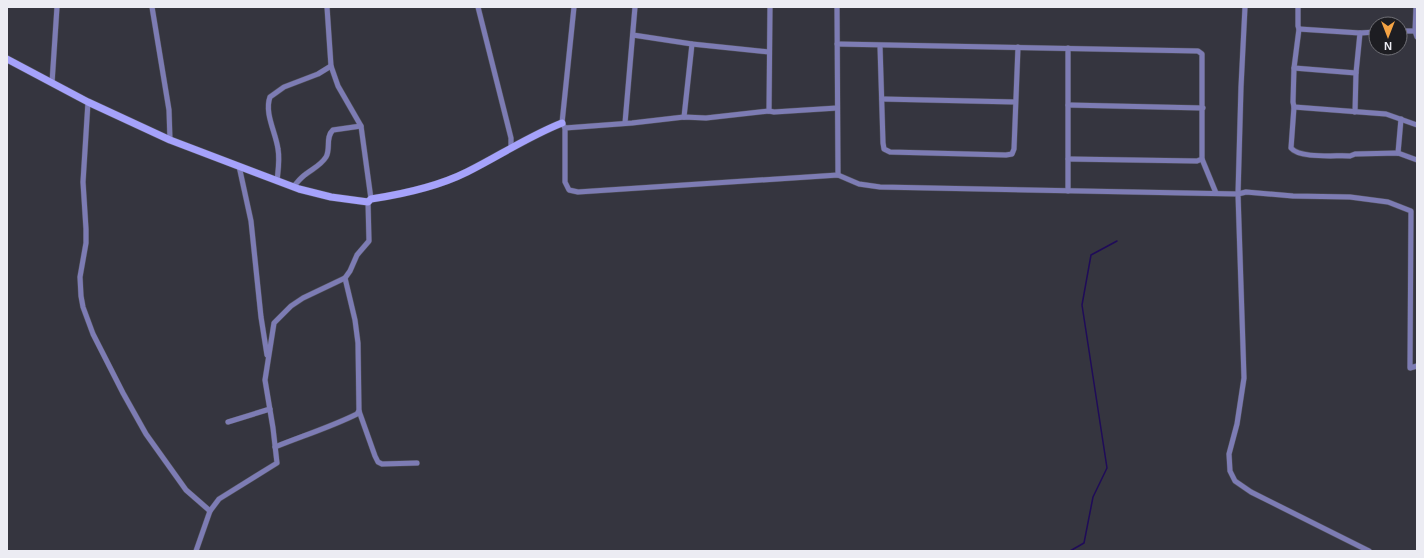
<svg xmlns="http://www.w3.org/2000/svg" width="1424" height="558" font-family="Arial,sans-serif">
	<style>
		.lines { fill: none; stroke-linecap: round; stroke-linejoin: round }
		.stream { stroke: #1f0b59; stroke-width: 1.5 }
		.street-casing { stroke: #52525c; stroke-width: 6 }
		.secondary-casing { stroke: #52525c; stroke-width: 8 }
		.street { stroke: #7d7cb4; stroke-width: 5 }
		.secondary { stroke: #a5a2fb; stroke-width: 7 }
	</style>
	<rect width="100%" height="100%" fill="#35353f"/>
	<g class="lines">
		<path class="stream" d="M1070 551 1084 543 1093 497 1107 468 1082 305 1091 255 1117 241"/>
		<g class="street-casing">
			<g id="street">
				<path d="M152 7 169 110 170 140"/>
				<path d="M327 7 331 66 338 86 361 126 371 199"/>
				<path d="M478 7 511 138V148"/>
				<path d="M574 7 562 123 565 128V182L569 190 578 192 838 175 859 184 880 187 1238 194 1241 87 1245 7"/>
				<path d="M837 7 838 175"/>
				<path d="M1298 7V26L1299 29 1294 68 1293 102 1294 107 1291 148C1300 159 1336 155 1350 156L1355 154 1398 153 1417 160"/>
				<path d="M1416 7 1415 31 1417 37"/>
				<path d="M1299 29 1360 33 1376 32"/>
				<path d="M1400 31H1415"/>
				<path d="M633 35 692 44 769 52"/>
				<path d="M837 44 1198 51 1202 54V159L1197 161 1068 159"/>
				<path d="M880 46 883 143 884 149 890 152 1006 155 1012 154 1014 149 1018 47"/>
				<path d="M1294 68 1356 73"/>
				<path d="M52 83 57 7"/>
				<path d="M882 99 1015 102"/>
				<path d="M88 102 83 182 86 229V243L80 277 81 296 83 307 93 334 123 393 146 434 186 490 210 511"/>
				<path d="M1068 105 1203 108"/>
				<path d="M1294 107 1386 114 1417 125"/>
				<path d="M769 111 770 7"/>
				<path d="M1355 112 1356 73 1360 33"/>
				<path d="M684 117 692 44"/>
				<path d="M625 123 635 7"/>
				<path d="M565 128 632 123 684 117 706 118 769 111 774 112 837 108"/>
				<path d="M1398 153 1401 119"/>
				<path d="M1202 159 1216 193"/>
				<path d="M239 166 251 221 261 317 267 355"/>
				<path d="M277 181C278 171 280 160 278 149 276 133 264 113 270 97L284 87 318 74 331 66"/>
				<path d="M293 187C297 183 301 177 306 174 314 168 321 165 326 157 331 149 325 137 333 130L361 126"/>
				<path d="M1068 191V48"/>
				<path d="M345 278 355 320 358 343 359 411 375 456 378 462 382 464 417 463"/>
				<path d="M228 422 270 409"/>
				<path d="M275 447C302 436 331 427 357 414L359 411"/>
				<path d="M196 551 210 511 219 499 277 463 273 428 265 380 274 323 291 306 303 298 345 278 350 271 357 255 369 241 368 202"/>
				<path d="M1369 551 1251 492 1235 481 1230 471 1229 454 1237 424 1244 378 1238 194 1246 192 1293 196 1350 197 1388 202 1411 211 1410 368 1417 366"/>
			</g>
		</g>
		<g class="secondary-casing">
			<path id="secondary" d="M7 59 88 102 170 140 299 189 331 197 368 202 371 199C404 194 437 187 467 172 499 156 529 136 562 123"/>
		</g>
		<use href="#street" class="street"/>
		<use href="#secondary" class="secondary"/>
	</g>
	<rect width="1424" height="558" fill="none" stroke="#ececf3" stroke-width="16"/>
	<g transform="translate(1388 36) rotate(180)"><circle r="19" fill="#1d1d22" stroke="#707076"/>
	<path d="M0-3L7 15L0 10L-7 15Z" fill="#f4a344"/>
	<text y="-6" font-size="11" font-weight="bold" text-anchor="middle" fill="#ececf3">N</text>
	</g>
</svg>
